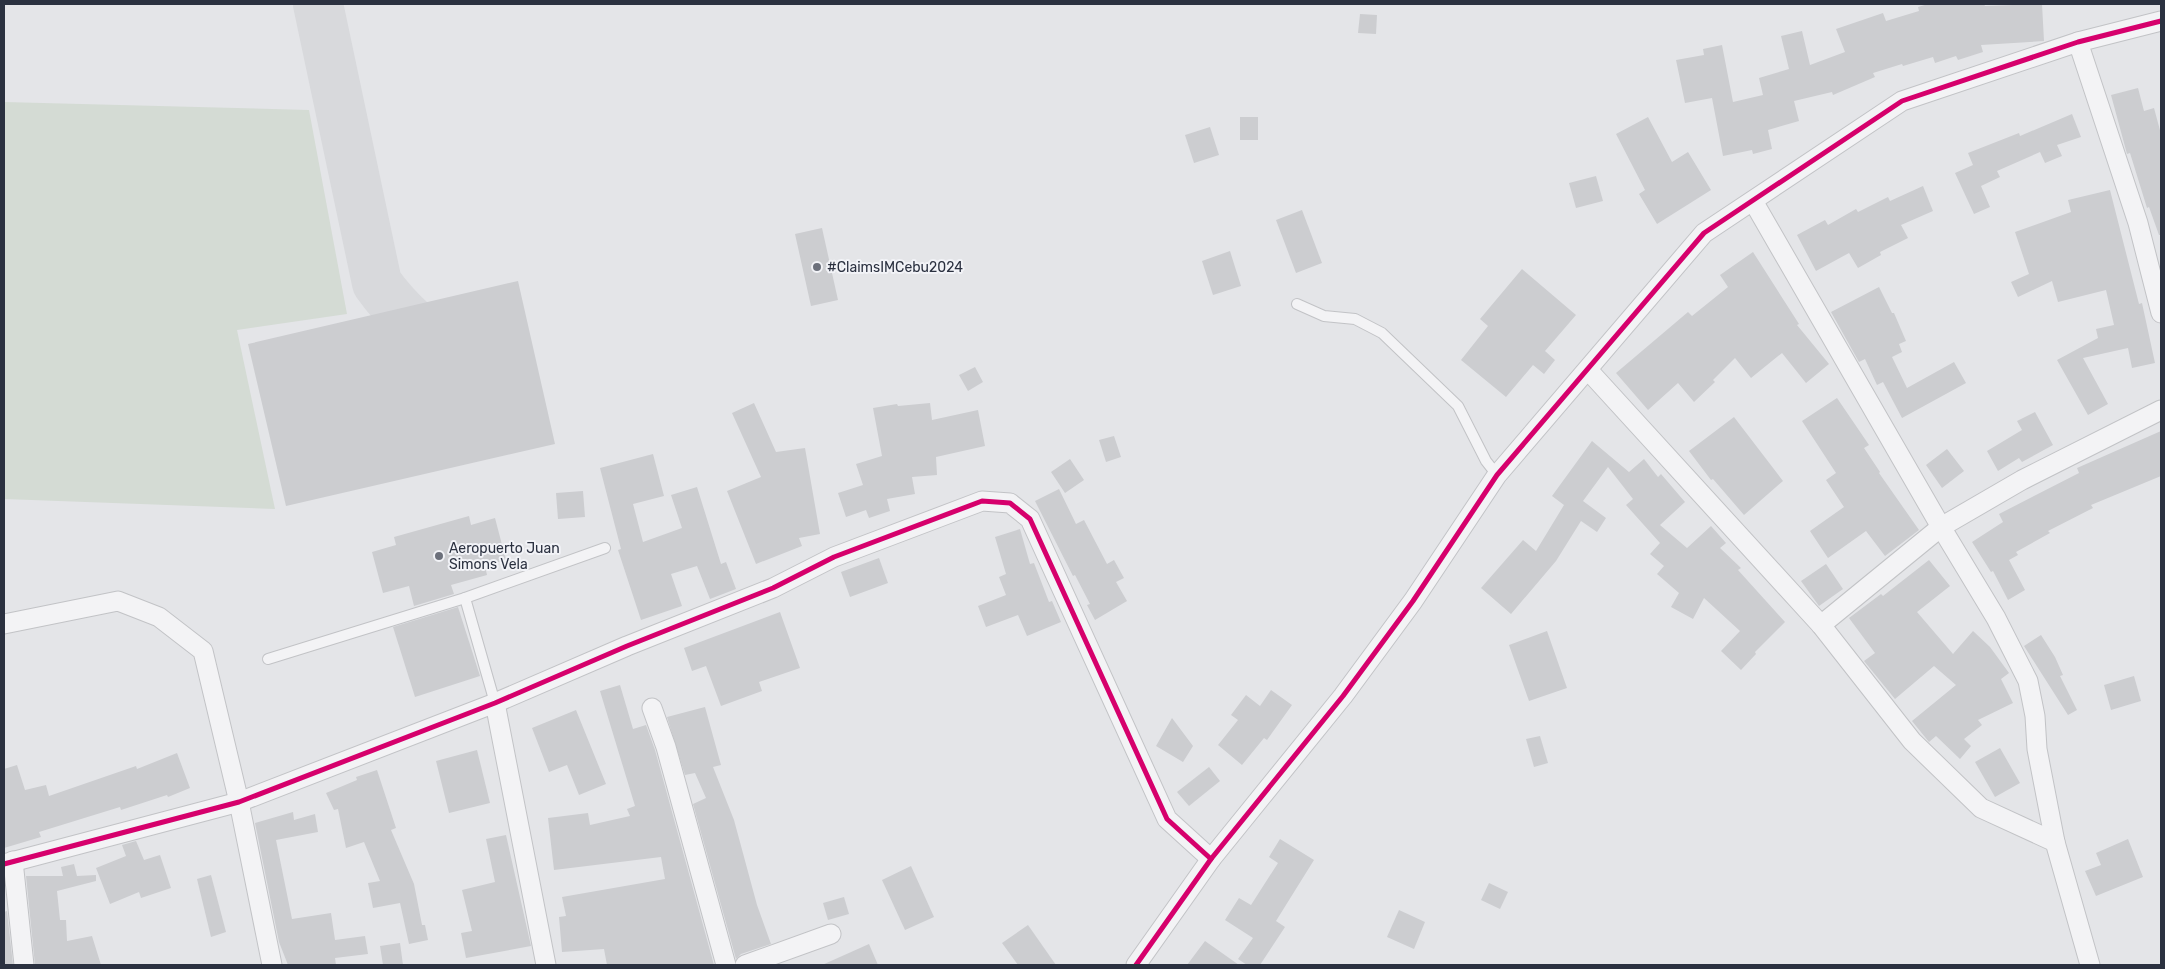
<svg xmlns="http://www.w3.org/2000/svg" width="2165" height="969" font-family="Rubik,sans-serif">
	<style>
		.green { fill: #d4dbd4 }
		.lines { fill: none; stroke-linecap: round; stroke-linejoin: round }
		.taxiway { stroke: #d8d9dc; stroke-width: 50 }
		.building { fill: #cccdd0 }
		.service-casing { stroke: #c2c3c6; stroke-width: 12 }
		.minor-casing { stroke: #c2c3c6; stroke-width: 21 }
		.service { stroke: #f3f3f5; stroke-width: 10 }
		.minor { stroke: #f3f3f5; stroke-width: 19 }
		.cycleway-casing { stroke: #f2f3f7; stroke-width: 8 }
		.cycleway { stroke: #d6006c; stroke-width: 5 }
		.poi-dot { fill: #6c707b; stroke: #f2f3f7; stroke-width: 2 }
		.labels { text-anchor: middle; stroke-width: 4; stroke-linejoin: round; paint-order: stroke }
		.poi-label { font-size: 14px; fill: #2b3140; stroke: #f2f3f7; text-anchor: start }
	</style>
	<rect width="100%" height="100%" fill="#e4e5e8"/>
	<path class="green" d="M4 102 309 110 347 314 237 330 275 509 4 499Z"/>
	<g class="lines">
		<path class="taxiway" d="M318 4 377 283C399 314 421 331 451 352"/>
	</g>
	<g class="building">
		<path d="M1928 4H1984L1985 6 2042 4 2044 41 1981 45 1983 52 1958 60 1956 56 1935 63 1933 57 1903 66 1902 64 1873 73 1875 77 1833 95 1832 92 1794 101 1799 121 1768 130 1772 149 1753 154 1752 150 1723 156 1712 98 1685 103 1676 60 1704 55 1703 49 1722 45 1733 102 1763 95 1759 78 1789 69 1781 36 1802 31 1810 65 1845 52 1836 29 1883 13 1886 21 1919 11 1918 7Z"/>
		<path d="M1360 14 1377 15 1376 34 1358 33Z"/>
		<path d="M2138 88 2144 111 2154 108 2161 134V235H2159L2149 207 2147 208 2130 153 2127 154 2111 95Z"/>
		<path d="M2072 114 2081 137 2057 145 2062 156 2045 163 2040 152 1997 171 2000 177 1981 186 1990 207 1974 214 1955 173 1973 165 1968 153 2019 133 2020 136Z"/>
		<rect x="1240" y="117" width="18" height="23"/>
		<path d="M1648 117 1672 162 1688 152 1711 190 1657 224 1639 194 1645 190 1616 134Z"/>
		<path d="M1210 127 1219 155 1194 163 1185 135Z"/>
		<path d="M1596 176 1603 201 1576 208 1569 183Z"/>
		<path d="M1923 186 1933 211 1901 225 1908 238 1880 252 1881 255 1858 268 1849 253 1816 271 1797 235 1825 220 1828 225 1856 209 1858 212 1888 197 1890 201Z"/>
		<path d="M2110 190 2139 304 2142 303 2155 363 2132 368 2128 348 2083 358 2108 404 2088 415 2057 360 2098 338 2096 329 2114 325 2106 290 2058 302 2052 281 2018 297 2011 282 2029 274 2015 232 2071 212 2068 200Z"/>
		<path d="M1302 210 1322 263 1296 273 1276 220Z"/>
		<path d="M822 228 838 300 811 306 795 234Z"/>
		<path d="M1230 251 1241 286 1213 295 1202 261Z"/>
		<path d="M1753 252 1799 324 1797 325 1829 364 1806 383 1782 353 1751 378 1735 358 1713 380 1715 382 1694 402 1678 383 1648 410 1616 373 1688 312 1692 316 1728 287 1720 275Z"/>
		<path d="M1522 269 1576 315 1545 351 1555 360 1544 374 1533 365 1506 397 1461 360 1488 326 1480 319Z"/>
		<path d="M518 281 555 444 286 506 248 344Z"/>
		<path d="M1879 287 1892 313H1894L1906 341 1899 344 1902 352 1892 357 1907 388 1954 362 1966 383 1902 418 1883 382 1877 385 1865 359 1859 362 1831 312Z"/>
		<path d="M975 367 983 382 968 391 959 375Z"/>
		<path d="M1837 398 1869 445 1864 448 1880 472 1879 473 1919 530 1885 556 1866 531 1828 558 1810 531 1844 507 1826 480 1836 473 1802 421Z"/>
		<path d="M754 403 776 452 805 448 820 534 799 538 802 546 756 564 727 491 761 477 732 413Z"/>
		<path d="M930 403 932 420 978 410 985 446 936 457 937 475 912 477 915 494 887 499 890 511 869 518 866 510 846 517 838 493 863 485 856 464 882 456 873 408 897 404 898 406Z"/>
		<path d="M2035 412 2053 445 2022 462 2019 458 1998 471 1987 451 2022 430 2017 421Z"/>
		<path d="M1734 417 1783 481 1744 515 1713 479 1711 480 1689 451Z"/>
		<path d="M2161 431V476L2091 505 2093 508 2048 531 2050 533 2016 552 2018 555 2009 560 2025 590 2008 600 1993 571 1991 572 1972 542 2003 522 1999 514 2079 473 2077 468Z"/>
		<path d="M1114 436 1121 457 1106 462 1099 440Z"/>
		<path d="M1592 441 1629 472 1644 459 1658 477 1661 474 1685 502 1660 525 1687 548 1711 526 1726 543 1720 548 1741 568 1738 570 1785 622 1755 652 1756 654 1741 670 1721 651 1740 631 1704 598 1693 619 1671 607 1679 593 1657 574 1664 566 1650 554 1660 543 1626 505 1633 499 1608 467 1583 501 1606 518 1597 532 1581 521 1556 561 1511 614 1481 588 1523 540 1536 551 1564 505 1552 496Z"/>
		<path d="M1947 449 1964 471 1942 488 1926 465Z"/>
		<path d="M653 454 664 496 633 504 643 542 682 528 671 495 697 487 721 564 726 562 736 589 710 599 697 566 671 574 682 606 641 620 618 550 621 549 600 468Z"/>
		<path d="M1070 459 1084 480 1065 493 1051 472Z"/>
		<path d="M1059 489 1076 524 1084 520 1107 564 1114 560 1124 578 1116 582 1127 601 1095 620 1087 605 1090 604 1075 575 1073 576 1035 501Z"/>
		<path d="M583 491 585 517 558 519 556 493Z"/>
		<path d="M469 516 471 525 495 518 506 560 485 566 487 575 451 585 454 594 414 606 409 586 383 593 372 552 396 545 394 537Z"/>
		<path d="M1020 529 1030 564 1034 563 1049 602 1052 601 1061 622 1027 636 1018 615 986 627 978 606 1006 595 999 577 1006 574 995 537Z"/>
		<path d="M879 558 888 583 850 597 841 572Z"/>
		<path d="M1929 560 1950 586 1917 612 1953 654 1973 631 1990 647 2009 673 2001 679 2013 703 1978 720 1982 725 1964 739 1971 746 1960 759 1936 736 1929 742 1912 721 1956 685 1934 666 1895 699 1864 661 1875 653 1849 618 1881 594 1883 596Z"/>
		<path d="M1826 564 1843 589 1819 606 1801 581Z"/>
		<path d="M458 607 480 676 415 697 393 627Z"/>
		<path d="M780 612 800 668 759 682 762 691 721 706 706 666 692 671 684 648Z"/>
		<path d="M1547 631 1567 688 1529 701 1509 645Z"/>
		<path d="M2041 635 2055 657 2063 675 2060 676 2077 710 2068 715 2024 646Z"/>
		<path d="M2134 676 2141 701 2111 710 2104 685Z"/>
		<path d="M620 685 633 729 646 725 655 750 714 965H607L604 949 562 952 559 917 566 916 562 897 665 879 661 857 554 870 548 818 588 813 590 825 630 816 627 809 635 806 600 691Z"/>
		<path d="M1271 690 1292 705 1267 740 1264 738 1242 765 1218 745 1238 720 1231 715 1246 695 1260 706Z"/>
		<path d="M705 707 721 765 713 767 734 820 757 905 771 944 741 954 736 959 693 804 706 798 695 773 685 775 667 717Z"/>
		<path d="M576 710 606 784 579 795 567 765 549 772 532 728Z"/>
		<path d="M1172 718 1193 746 1183 762 1156 746Z"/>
		<path d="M1540 736 1548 763 1534 767 1526 739Z"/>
		<path d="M2000 748 2020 783 1995 797 1975 762Z"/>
		<path d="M477 750 490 803 449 813 436 761Z"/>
		<path d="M177 753 190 788 168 797 167 795 121 810 120 807 39 832 41 837 4 848V769L17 765 25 790 46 785 49 796 136 766 137 769Z"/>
		<path d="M1209 767 1220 781 1189 806 1177 792Z"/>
		<path d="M377 770 396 828 391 830 414 884 422 925H425L428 940 409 944 400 903 373 908 368 883 380 881 364 842 346 848 338 809 334 810 326 793 357 780 356 777Z"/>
		<path d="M293 812 294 820 315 814 318 832 276 840 292 919 331 913 335 940 365 936 368 954 335 958 336 965H288L279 942 255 823Z"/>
		<path d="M506 835 531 946 466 958 461 933 472 931 462 890 495 882 486 839Z"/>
		<path d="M1280 839 1314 860 1276 921 1285 927 1260 965H1247L1238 959 1253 938 1225 920 1239 898 1251 905 1278 863 1269 857Z"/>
		<path d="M2128 839 2143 877 2096 896 2085 871 2101 865 2096 853Z"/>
		<path d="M136 841 144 860 160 855 171 888 141 898 139 892 110 904 96 868 126 856 122 845Z"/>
		<path d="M74 864 77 876 96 875V881L57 891 60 920H66L67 941 92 936 101 965H35L26 876H63L61 867Z"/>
		<path d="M911 866 934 917 905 930 882 880Z"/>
		<path d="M211 875 226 932 211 937 197 879Z"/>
		<path d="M1489 883 1508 892 1500 909 1481 900Z"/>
		<path d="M844 897 849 914 828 920 823 903Z"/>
		<path d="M1399 910 1425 922 1414 949 1387 937Z"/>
		<path d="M7 911 13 965H4V912Z"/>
		<path d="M1028 925 1056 965H1018L1002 943Z"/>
		<path d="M1205 941 1239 965H1187Z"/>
		<path d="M400 943 403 965H383L380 946Z"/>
		<path d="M869 944 878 965H822Z"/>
	</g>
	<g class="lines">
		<g class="service-casing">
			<g id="service">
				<path d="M1297 304 1324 316 1355 319 1382 333 1458 406 1486 461 1497 475"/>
				<path d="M268 659 465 598"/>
				<path d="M495 703 465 598 605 548"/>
			</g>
		</g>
		<g class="minor-casing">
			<g id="minor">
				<path d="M2078 42 2138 223 2161 313"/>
				<path d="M1753 201 1941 527 1996 618 2028 681 2035 716 2037 749 2055 842"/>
				<path d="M1588 370 1821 625 1912 741 1981 808 2055 842 2090 965"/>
				<path d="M4 624 118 601 159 617 203 651 239 802 272 965"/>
				<path d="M1821 625 1941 527 2022 480 2161 410"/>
				<path d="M495 703 546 965"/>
				<path d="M652 708 666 747 726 965"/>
				<path d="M13 861 24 965"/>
				<path d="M4 864 239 802 495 703 627 646 773 588 834 557 982 501 1010 503 1030 519 1167 819 1211 859"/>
				<path d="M745 965 831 934"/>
				<path d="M1136 965 1211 859 1343 696 1413 601 1497 475 1704 233 1902 101 2078 42 2161 21"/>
			</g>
		</g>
		<use href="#service" class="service"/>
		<use href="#minor" class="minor"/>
		<g class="cycleway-casing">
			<g id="cycleway">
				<path d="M4 864 239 802 495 703 627 646 773 588 834 557 982 501 1010 503 1030 519 1167 819 1211 859"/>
				<path d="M1136 965 1211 859 1343 696 1413 601 1497 475 1704 233 1902 101 2078 42 2161 21"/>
			</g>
		</g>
		<use href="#cycleway" class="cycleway"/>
	</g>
	<g class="poi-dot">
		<circle cx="817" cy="267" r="5"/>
		<circle cx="439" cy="556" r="5"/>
	</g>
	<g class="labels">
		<g class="poi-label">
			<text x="827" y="272">#ClaimsIMCebu2024</text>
			<text x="449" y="553">Aeropuerto Juan<tspan x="449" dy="16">Simons Vela</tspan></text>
		</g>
	</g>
	<rect width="2165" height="969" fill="none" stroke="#2b3140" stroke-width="10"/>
</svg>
